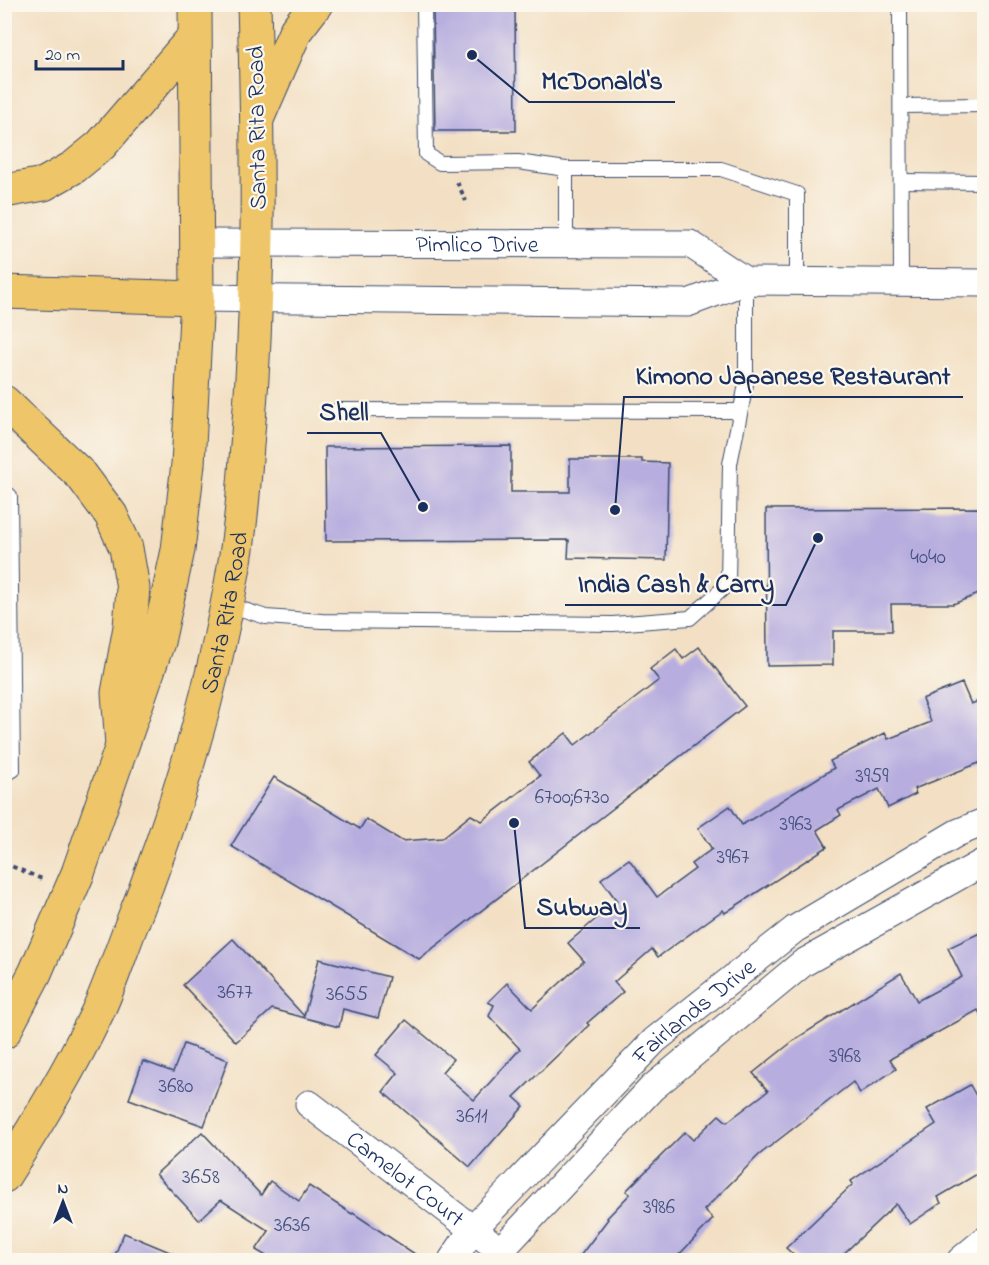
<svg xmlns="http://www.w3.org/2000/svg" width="989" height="1265" font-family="'Indie Flower',sans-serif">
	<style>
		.building { fill: #b7aedf }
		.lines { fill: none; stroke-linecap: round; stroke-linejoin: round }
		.service-casing { stroke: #3b4a6d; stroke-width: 16 }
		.minor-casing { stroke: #3b4a6d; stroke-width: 29 }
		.primary-casing { stroke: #3b4a6d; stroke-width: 35 }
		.motorway-casing { stroke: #3b4a6d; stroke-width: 35 }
		.path { stroke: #3b4a6d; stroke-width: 4; stroke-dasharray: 4.5 4.5; stroke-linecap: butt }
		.service { stroke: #fff; stroke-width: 14 }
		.minor { stroke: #fff; stroke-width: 27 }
		.primary { stroke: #eec569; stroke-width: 33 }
		.motorway { stroke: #eec569; stroke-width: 33 }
		.labels { text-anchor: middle; stroke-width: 4.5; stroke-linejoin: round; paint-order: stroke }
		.number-label { font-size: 21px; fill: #424f7e }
		.street-label { font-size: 24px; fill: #1b2f5e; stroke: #fbf7ec }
		.leader { fill: none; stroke: #1b2f5e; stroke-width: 2 }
		.callout-dot { fill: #1b2f5e; stroke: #fbf7ec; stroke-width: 2 }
		.callout-label { font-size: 26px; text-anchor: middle; font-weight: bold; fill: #1b2f5e; stroke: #fbf7ec; stroke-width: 4.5; stroke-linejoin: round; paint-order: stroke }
	</style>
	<rect width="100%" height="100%" fill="#fbf7ec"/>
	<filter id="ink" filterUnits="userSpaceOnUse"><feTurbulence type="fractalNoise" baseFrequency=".0167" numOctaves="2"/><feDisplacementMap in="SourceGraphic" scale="12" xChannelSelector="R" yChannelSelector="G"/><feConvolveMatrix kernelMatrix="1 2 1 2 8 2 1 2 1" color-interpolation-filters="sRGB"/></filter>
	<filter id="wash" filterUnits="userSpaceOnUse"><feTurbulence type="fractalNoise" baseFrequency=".008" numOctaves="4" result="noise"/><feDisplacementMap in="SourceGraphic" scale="24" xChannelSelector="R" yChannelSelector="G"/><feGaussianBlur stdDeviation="1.35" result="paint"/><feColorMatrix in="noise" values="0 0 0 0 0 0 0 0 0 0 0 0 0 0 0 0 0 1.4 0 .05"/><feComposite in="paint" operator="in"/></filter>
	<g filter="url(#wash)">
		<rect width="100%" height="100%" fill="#f3e0c4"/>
		<g id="blocks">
			<g class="building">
				<path d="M515 6 516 131H435L433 7Z"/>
				<path d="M511 446V492H570V459H642V462L668 463 666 560 568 558 569 540 326 541 325 447Z"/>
				<path d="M984 508V592L953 604H891L892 631H833V665L767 666 766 509Z"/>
				<path d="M699 647 745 706 419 959 231 846 274 777 360 829 366 819 402 841 442 838 471 815 482 821 540 776 529 762 566 733 575 745 659 680 650 669 676 649 683 659Z"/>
				<path d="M962 683 971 704 984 699V761L914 789 916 794 888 808 879 789 838 810 841 815 817 830 827 847 725 913 723 910 658 957 652 949 614 982 623 992 587 1023 589 1025 514 1097 524 1106 470 1167 383 1092 398 1073 376 1055 406 1020 453 1059 442 1072 474 1100 520 1049 489 1016 494 1005 488 1002 507 983 532 1009 584 961 568 943 617 901 601 879 629 859 657 897 695 869 691 864 712 849 698 828 730 806 742 825 834 768 830 761 885 733 888 739 931 722 922 699Z"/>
				<path d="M984 931V1022L978 1010 890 1059 896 1069 860 1093 853 1082 759 1155 704 1210 713 1219 674 1260H577L608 1219 607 1218 630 1194 626 1191 685 1132 693 1140 719 1115 727 1122 768 1091 753 1073 797 1038 901 973 917 1001 962 977 948 948Z"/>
				<path d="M233 939 304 1016 319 959 389 977 378 1018 343 1009 339 1027 272 1009 236 1042 183 985Z"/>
				<path d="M184 1044 228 1060 204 1126 129 1099 143 1061 173 1072Z"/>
				<path d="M970 1085 984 1110V1170L938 1197 941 1203 910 1224 896 1204 837 1260H799L786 1248 853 1184 851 1181 936 1124 927 1109Z"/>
				<path d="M202 1132 261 1195 270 1181 299 1201 309 1186 352 1214 353 1213 424 1260H273L256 1250 269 1231 221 1200 199 1220 156 1174Z"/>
				<path d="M124 1233 189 1260H113Z"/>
			</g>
		</g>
	</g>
	<g filter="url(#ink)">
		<use href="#blocks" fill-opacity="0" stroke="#3b4a6d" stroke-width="1.5"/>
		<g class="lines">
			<g class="service-casing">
				<g id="service">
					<path d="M424 4 426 154 440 163 518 162 566 169H721L797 194V281"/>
					<path d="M900 4 901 282"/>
					<path d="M901 106 984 105"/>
					<path d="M566 169V243"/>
					<path d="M901 181 984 182"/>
					<path d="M338 410 740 411"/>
					<path d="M4 491 10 496 13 770 4 775"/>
					<path d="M226 604 266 617 322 621 613 624 690 618 728 584 730 464 746 384V281"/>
				</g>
			</g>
			<g class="minor-casing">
				<g id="minor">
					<path id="s1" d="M197 243 690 244 746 281"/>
					<path d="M197 298 688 303 746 281 984 283"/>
					<path id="s2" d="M309 1104 488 1241"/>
					<path id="s3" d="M452 1260 473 1229 655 1040 795 929 957 833 984 822"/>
					<path d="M494 1260 500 1251 652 1088 803 963 984 862"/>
					<path d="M961 1260 984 1241"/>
				</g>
			</g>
			<g class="primary-casing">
				<g id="primary">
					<path d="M4 1032 35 973 78 873 158 642 178 550 188 464 197 298 195 4"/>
					<path id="s4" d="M4 1176C38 1122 71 1068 98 1011 110 985 119 957 129 931 177 812 214 688 235 561 243 515 245 467 249 421 260 282 258 143 254 4"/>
				</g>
			</g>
			<g class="motorway-casing">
				<g id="motorway">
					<path d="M258 117 296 30 316 4"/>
					<path d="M4 191 44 184 74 167 101 145 194 37"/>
					<path d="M4 292 197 298"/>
					<path d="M4 402 82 476 111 515 126 548 133 588 130 627 118 693 122 745"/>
				</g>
			</g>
			<g class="path">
				<path d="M457 182 466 201"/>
				<path d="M4 863 42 879"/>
			</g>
			<use href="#service" class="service"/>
			<use href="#minor" class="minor"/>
			<use href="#primary" class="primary"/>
			<use href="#motorway" class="motorway"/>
		</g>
	</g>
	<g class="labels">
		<g class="number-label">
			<text x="928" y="563">4040</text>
			<text x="872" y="782">3959</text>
			<text x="572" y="803">6700;6730</text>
			<text x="796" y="830">3963</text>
			<text x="733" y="863">3967</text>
			<text x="235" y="998">3677</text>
			<text x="347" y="1000">3655</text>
			<text x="845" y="1062">3968</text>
			<text x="176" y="1092">3680</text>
			<text x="472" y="1122">3611</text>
			<text x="201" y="1183">3658</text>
			<text x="659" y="1213">3986</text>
			<text x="292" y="1231">3636</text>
		</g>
		<g class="street-label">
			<text transform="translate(256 128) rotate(-91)" y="8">Santa Rita Road</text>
			<text dy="8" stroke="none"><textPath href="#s1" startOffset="280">Pimlico Drive</textPath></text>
			<text dy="8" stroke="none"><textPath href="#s4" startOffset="609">Santa Rita Road</textPath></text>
			<text dy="8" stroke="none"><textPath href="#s3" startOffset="348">Fairlands Drive</textPath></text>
			<text dy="8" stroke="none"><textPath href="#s2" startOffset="122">Camelot Court</textPath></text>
		</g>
	</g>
	<path class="leader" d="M472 55L529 102H675M615 510L624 397H963M423 507L381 433H307M818 538L786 605H565M514 823L525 928H640"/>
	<g class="callout-dot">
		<circle cx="472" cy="55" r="6"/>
		<circle cx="615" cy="510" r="6"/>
		<circle cx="423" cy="507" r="6"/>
		<circle cx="818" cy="538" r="6"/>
		<circle cx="514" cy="823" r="6"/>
	</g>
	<g class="callout-label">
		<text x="602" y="89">McDonald's</text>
		<text x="793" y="384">Kimono Japanese Restaurant</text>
		<text x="344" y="420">Shell</text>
		<text x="676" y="592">India Cash &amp; Carry</text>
		<text x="582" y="915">Subway</text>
	</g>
	<rect width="989" height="1265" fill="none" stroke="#fbf7ec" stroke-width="24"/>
	<g transform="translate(63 1202)" stroke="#fbf7ec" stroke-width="4.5" paint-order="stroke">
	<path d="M0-4.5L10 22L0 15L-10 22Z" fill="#1b2f5e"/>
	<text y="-9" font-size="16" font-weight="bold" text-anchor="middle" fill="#1b2f5e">N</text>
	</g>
	<path d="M36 60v9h87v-9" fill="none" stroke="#1b2f5e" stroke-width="3"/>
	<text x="45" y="60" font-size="18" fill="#1b2f5e" stroke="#fbf7ec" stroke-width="4.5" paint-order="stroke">20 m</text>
</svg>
